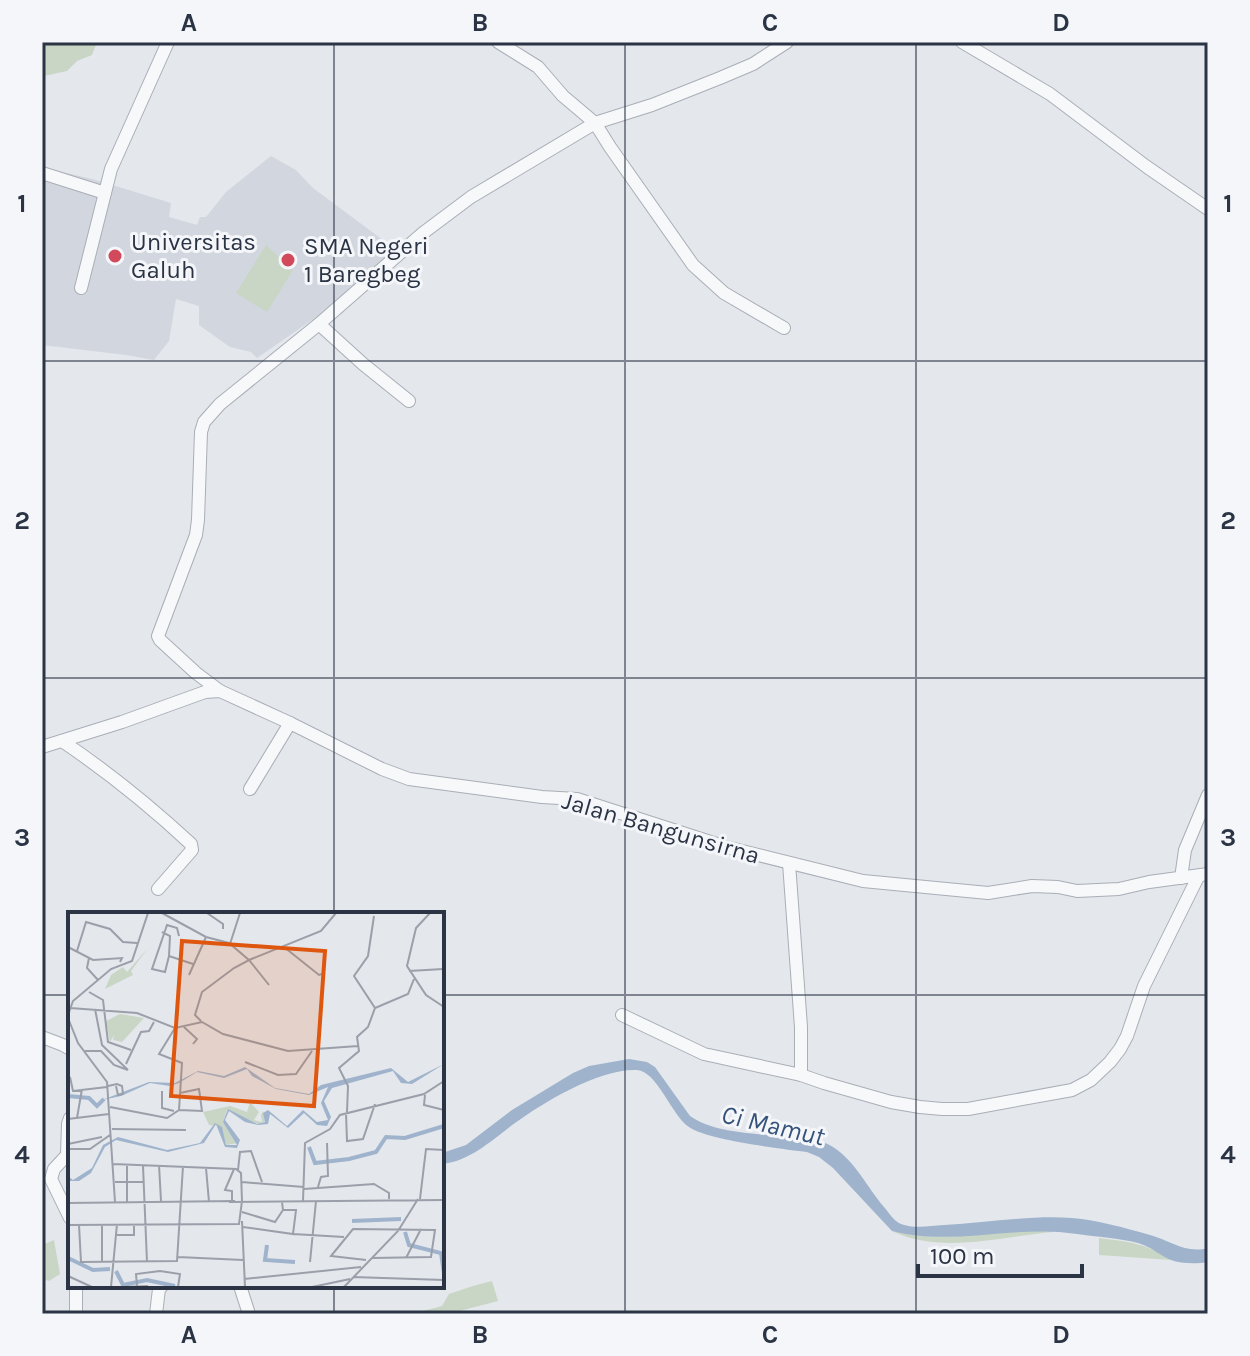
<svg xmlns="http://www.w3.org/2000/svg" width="1250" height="1356" font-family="Karla,sans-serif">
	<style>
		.built { fill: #d2d6de }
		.green { fill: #c9d6c5 }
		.water { fill: #9fb4cc }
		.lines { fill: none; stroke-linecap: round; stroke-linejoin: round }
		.street-casing { stroke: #a9aeb7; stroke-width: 14 }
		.street { stroke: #f7f8fa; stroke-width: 12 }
		.grid { fill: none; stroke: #2b3445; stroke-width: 2; stroke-opacity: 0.55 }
		.poi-dot { fill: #d1495b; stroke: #f4f6f9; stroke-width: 3 }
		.labels { text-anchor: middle; stroke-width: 6; stroke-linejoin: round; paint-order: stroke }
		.poi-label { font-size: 24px; fill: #2b3445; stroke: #f4f6f9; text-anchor: start }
		.street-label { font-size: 24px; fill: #2b3445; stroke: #f4f6f9 }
		.water-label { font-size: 26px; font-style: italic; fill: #34527a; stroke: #f4f6f9 }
		.inset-river { fill: none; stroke: #9fb4cc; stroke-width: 4 }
		.inset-road { fill: none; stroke: #9a9fa9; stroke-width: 2 }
		.view { fill: #df570f; fill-opacity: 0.15; stroke: #df570f; stroke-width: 4 }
		.inset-edge { fill: none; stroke: #2b3445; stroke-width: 4 }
		.neatline { fill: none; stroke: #2b3445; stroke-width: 3 }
		.grid-label { font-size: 26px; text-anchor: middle; font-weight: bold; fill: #2b3445 }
	</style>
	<rect width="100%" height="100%" fill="#e4e7ec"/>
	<path class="built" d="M271 156 296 170 313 188 399 252 325 311 257 358 251 352 230 347 199 325V306L176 299 169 341 154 360 126 355 42 345V167L96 180 171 203 169 217 197 225 200 217H206L226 192Z"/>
	<g class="green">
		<path d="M42 42H97L92 55 77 61 67 71 44 76 42 82Z"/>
		<path d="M266 245 293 270 267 312 236 293Z"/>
		<path d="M1027 1230H1042L1054 1232C1001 1236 942 1255 892 1231 936 1242 982 1233 1027 1230Z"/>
		<path d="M1099 1238C1130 1242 1145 1243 1172 1260L1099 1255Z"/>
		<path d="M54 1240 60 1274 49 1281 42 1279V1245Z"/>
		<path d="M492 1281 498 1301 448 1314H412L442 1306 449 1294 473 1286Z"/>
	</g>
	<path class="water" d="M629 1059 647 1062 655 1067 690 1116C714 1133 757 1134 785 1136 801 1138 819 1138 833 1147 855 1161 867 1187 884 1207 889 1213 894 1221 901 1224 914 1229 930 1226 944 1225 987 1223 1030 1215 1072 1218 1098 1220 1125 1228 1150 1235 1171 1241 1186 1254 1208 1248V1262C1198 1264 1181 1264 1171 1260 1159 1255 1152 1247 1138 1243 1119 1238 1097 1237 1077 1234 1016 1224 952 1247 892 1231L833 1168 819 1157 807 1152C783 1149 707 1140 689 1127 671 1115 658 1072 637 1070 600 1068 544 1102 515 1123 493 1139 471 1161 442 1164V1153L466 1145 512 1110 573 1073 589 1066Z"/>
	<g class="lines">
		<g class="street-casing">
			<g id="street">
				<path d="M498 42 538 67 563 96 595 123 652 105 720 78 753 64 787 42"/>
				<path d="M962 42 1050 94 1147 167 1208 209"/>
				<path d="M42 173 105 193"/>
				<path d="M81 288 111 169 168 42"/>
				<path d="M319 324 363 364 409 401"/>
				<path d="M220 691 196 673 160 640 158 636 196 535 198 520 201 432 204 422 220 404 319 324 423 233 471 197 595 123 610 147 693 265 724 293 784 328"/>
				<path d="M62 741C108 772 150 806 191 844L192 850 158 889"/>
				<path d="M42 747 122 722 205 692 220 691 290 723 382 769 409 779 542 797 577 799 726 847 863 881 988 893 1032 886 1058 887 1077 891 1119 889 1149 882 1208 874"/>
				<path d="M250 789 290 723"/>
				<path d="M789 863 801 1027V1075"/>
				<path d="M1181 878 1185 850 1208 795"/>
				<path d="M622 1015 704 1054 801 1075 824 1083 891 1102 920 1107 942 1109H968L1072 1090 1091 1080 1110 1062 1120 1049 1127 1036 1144 986 1198 877"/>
				<path d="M42 1037 63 1045 70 1049"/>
				<path d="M70 1118 68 1124 67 1155 54 1169 51 1179 70 1218"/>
				<path d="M76 1286V1314"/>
				<path d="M240 1286 249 1314"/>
				<path d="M156 1314 159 1289 162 1286"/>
			</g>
		</g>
		<use href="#street" class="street"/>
	</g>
	<path class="grid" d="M334 42V914M625 42V1314M916 42V1314M42 361H1208M42 678H1208M42 995H70M442 995H1208M334 1286V1314"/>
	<g class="poi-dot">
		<circle cx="115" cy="256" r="8"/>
		<circle cx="288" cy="260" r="8"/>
	</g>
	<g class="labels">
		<g class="poi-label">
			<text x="131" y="250">Universitas<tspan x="131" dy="28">Galuh</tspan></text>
			<text x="304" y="254">SMA Negeri<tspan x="304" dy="28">1 Baregbeg</tspan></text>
		</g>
		<g class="street-label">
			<text transform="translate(661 828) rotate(16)" y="8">Jalan Bangunsirna</text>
		</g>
		<g class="water-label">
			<text transform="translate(773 1125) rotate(13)" y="9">Ci Mamut</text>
		</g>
	</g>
	<g transform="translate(68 912)">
		<rect width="376" height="376" fill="#e4e7ec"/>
		<path d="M80 36 63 59 65 63 37 77 43 63 55 55 59 60ZM52 102 76 106 54 130 45 128 46 123 42 130 38 109ZM182 190 191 200 186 208 194 210 193 203 195 199 197 209 192 212 185 211 159 198 155 210 170 231 158 233 153 214 141 213 135 200 162 194 179 200Z" fill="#c9d6c5"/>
		<path d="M376 152 344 172 333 171 325 159 264 176 256 189 263 205 259 214 249 213 236 201 220 216 202 202 200 212 190 213 177 210 161 199 157 208 172 228 169 236 157 235 148 212 136 231 100 240 48 228 37 235 23 261 11 269H0V264L5 268 24 256 35 233 50 225 99 238 132 231 147 211 154 215 158 233H169L155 210 160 197 189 212 197 210 195 201 200 198 219 214 235 198 249 210 260 208 253 191 260 175 241 183 208 177 184 164 179 157 156 166 129 160 111 171 102 174 82 171 53 184 34 188 81 170 107 171 130 159 156 164 177 155 207 176 241 182 253 173 323 156 340 170Z" fill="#9fb4cc"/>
		<path class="inset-river" d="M0 184 21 186 29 194 36 187M241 235 247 251 281 247 308 240 318 225 337 226 376 214M284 309 333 307M337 320 341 333 373 341 376 361M199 333 197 348 227 350M0 346 25 358 42 357M48 359 55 373 79 368 107 374"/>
		<path class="inset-road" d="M94 1 138 25 161 31 181 48 253 19 268 1M139 1 155 12V17M283 1H317M362 1 348 16 339 54 358 83 376 95M306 4 300 44 286 64 307 96M94 20 102 24 101 44 125 52M162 32 172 1M0 35 25 48 54 46 52 50M216 35 251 63 257 61M9 39 18 10 42 17 55 30 69 31M101 44 97 60 84 57 99 13 109 16 111 24M21 46 19 56 30 68M341 59 375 57M121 63 138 25M21 80 35 88 40 130 63 138M2 96 69 101 107 116 134 110 155 122 220 139 290 134M27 97 34 133 60 158M0 103 5 89 43 57 64 49 80 1M0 106 10 131 39 170 47 290M133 109 127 103 134 80 166 56 181 48 201 73M116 115 129 127 125 132M17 139H33L46 153 60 158M177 150 210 163 228 162 244 139M58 152 73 120 81 119 86 110M2 165 5 179 39 175M40 174 49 172 54 174 55 182 50 183 48 174M94 179V196L106 199M357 183 356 193 376 198M42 195 99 206 111 198 114 151 91 142 107 116M111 198 134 199 131 177 112 181M279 200 280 174 271 156 291 139 289 125 300 115 307 96 340 82 346 67M278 201 279 229 295 227 307 192M9 206 14 177M0 207 41 202M44 217 118 218M0 232 34 225M0 237H22L42 223M45 252 168 257 173 261 174 289M91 253 93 289M75 254 79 350M138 256 141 290M170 258 172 240 183 239 194 270M47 270H75M174 270 236 275M250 275 253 265 260 264 259 231M236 277 306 272 321 281V287M352 287 358 237 376 238M164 289V279L157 278 166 257M235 289 237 231 262 217 272 203 356 182 376 169M59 290V253M161 290 376 288M0 291 167 289M174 300 207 310 215 298M174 309 177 375M0 313 171 312 174 289M11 313 13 350 109 349 115 254M175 315 225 322 228 298H215L214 290M225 322 276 325M49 323H66V313M110 345 175 348M338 346 353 317M298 348 263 344 285 317 367 318 363 345 304 346M242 350 248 289M34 351V314M0 364 24 375M285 365 376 368M176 367 293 355M69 374 68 362 92 359 112 362 110 375M43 375 49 312M56 375 80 374M244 375 282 367M276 375 330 319 350 287"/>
		<path class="view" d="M114 29 257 39 246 194 103 184Z"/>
		<rect width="376" height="376" class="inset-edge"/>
	</g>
	<rect width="1250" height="1356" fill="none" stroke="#f4f6f9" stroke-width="88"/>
	<path d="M918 1264v12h164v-12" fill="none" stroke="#2b3445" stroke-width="4"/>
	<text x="930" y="1264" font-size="24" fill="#2b3445" stroke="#f4f6f9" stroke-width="6" paint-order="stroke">100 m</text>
	<rect x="44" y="44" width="1162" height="1268" class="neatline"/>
	<g class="grid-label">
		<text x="189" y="31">A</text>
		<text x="480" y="31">B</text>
		<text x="770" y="31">C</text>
		<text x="1061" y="31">D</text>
		<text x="22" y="212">1</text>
		<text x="1228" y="212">1</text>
		<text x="22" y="529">2</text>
		<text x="1228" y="529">2</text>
		<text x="22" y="846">3</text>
		<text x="1228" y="846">3</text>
		<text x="22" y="1163">4</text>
		<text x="1228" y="1163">4</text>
		<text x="189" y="1343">A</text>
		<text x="480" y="1343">B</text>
		<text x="770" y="1343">C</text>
		<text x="1061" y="1343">D</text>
	</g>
</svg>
